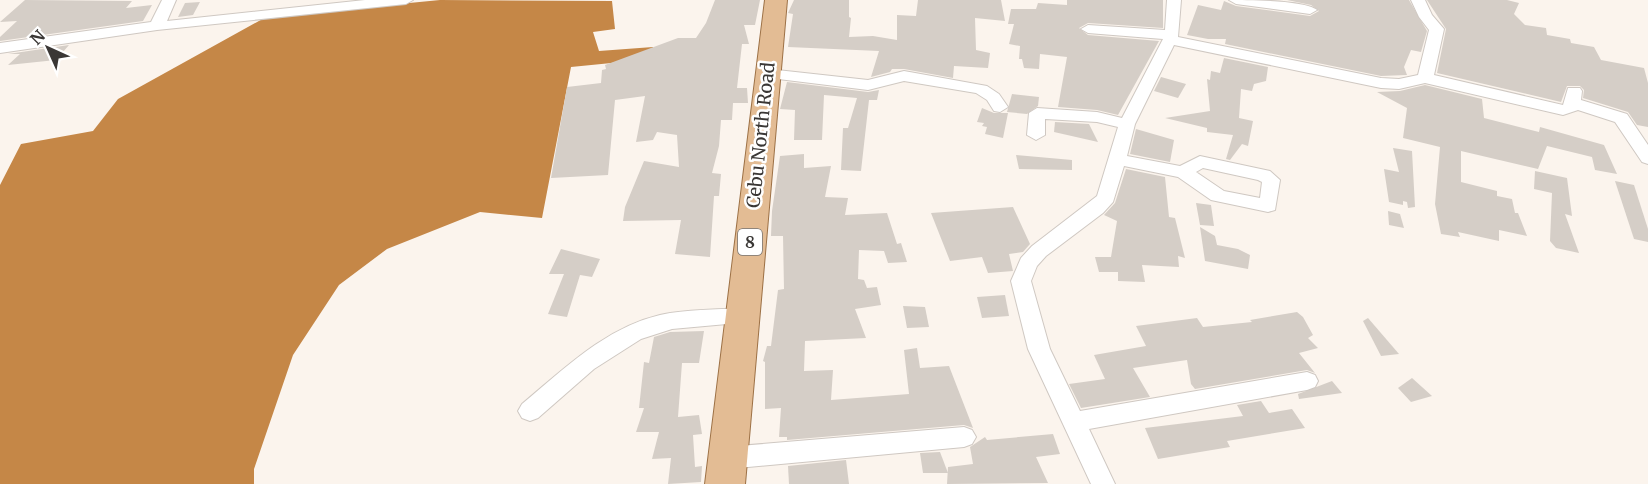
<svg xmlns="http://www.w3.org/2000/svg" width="1648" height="484" font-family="Merriweather,serif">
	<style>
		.water { fill: #c58747 }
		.building { fill: #d5cec7 }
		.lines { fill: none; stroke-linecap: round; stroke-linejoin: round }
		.minor-casing { stroke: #cfc8c2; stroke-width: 2 }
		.primary-casing { stroke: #9c7045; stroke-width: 2 }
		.minor { fill: #fff; fill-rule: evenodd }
		.primary { fill: #e3bc94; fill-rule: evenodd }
		.labels { text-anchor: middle; stroke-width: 5; stroke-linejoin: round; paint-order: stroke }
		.shield { fill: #fff; stroke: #757372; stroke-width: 1.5 }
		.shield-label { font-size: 16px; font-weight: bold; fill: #3a3735 }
		.street-label { font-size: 18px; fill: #3a3735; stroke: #fff }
	</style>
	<rect width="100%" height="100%" fill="#fbf4ed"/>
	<path class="water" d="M440 0 612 1 615 29 593 32 599 51 653 47 652 59 571 67 542 218 480 212 387 249 339 285 293 355 254 469V484H0V185L21 144 93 131 118 99 266 17Z"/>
	<g class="building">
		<path d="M25 0 132 1 126 8 152 5 143 21 0 41V37L17 21 0 22Z"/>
		<path d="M715 0H760L755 25H744L749 44H742L737 88H747L748 103H733L732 120H721L719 146 712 173 721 174 719 196H714L710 257 675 254 681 220 623 221 625 207 644 161 679 167 677 135 657 132 653 140 636 142 645 96 615 100 608 175 551 178 567 87 601 83 602 70 606 69 605 65 678 38H696L706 23Z"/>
		<path d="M794 0H849V17L851 18 849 37 873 36 897 40V15L916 16 918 0H1001L1005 21 975 18 976 50 990 53 988 68 954 66 953 78 904 69H892L890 72 871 77 879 51 788 47 793 14 788 13Z"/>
		<path d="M1067 0H1163V28L1088 23 1079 28 1088 35 1159 41 1118 115 1097 110 1058 107 1067 57 1040 54 1039 69 1024 68 1022 59H1019L1020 46 1009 44 1014 24H1008L1011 9H1036L1038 3 1067 5Z"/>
		<path d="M1287 0H1409L1427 31 1421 52 1411 50 1404 67 1407 75 1381 76 1225 44 1226 39H1208L1187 35 1198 5 1221 10 1224 1 1236 6 1310 16 1319 11 1311 5Z"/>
		<path d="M1427 0H1507L1519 3 1514 14 1525 25 1546 28 1547 35 1570 39 1571 43 1594 47 1601 60 1644 68 1648 83V127L1637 125 1628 112 1583 98 1584 90 1580 86H1567L1561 102 1437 73 1446 29Z"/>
		<path d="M200 2 193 15 178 17 185 3Z"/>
		<path d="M69 45 56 60 8 65 20 54H8Z"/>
		<path d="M1224 58 1268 67 1266 81 1254 84 1252 91 1241 89 1239 118 1253 121 1248 146 1242 144 1230 160 1226 159 1233 135 1207 132V128L1165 118 1210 111 1207 79 1210 80 1211 71 1220 73Z"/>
		<path d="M1161 77 1186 84 1178 98 1154 91Z"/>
		<path d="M787 82 868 92 879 90 877 100H869L861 171 841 170 843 128H848L857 98 824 95 822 140H794L795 110 780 109Z"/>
		<path d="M1425 85 1482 99 1484 118 1539 132 1540 127 1604 145 1617 174 1595 170 1592 157 1547 146 1538 169 1461 151V182L1497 191V196L1512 199 1515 213H1518L1527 236 1499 230V241L1458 232 1460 237 1441 234 1435 204 1440 147 1403 138 1407 108 1377 92 1400 91Z"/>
		<path d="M1012 94 1039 97 1038 106 1027 114 1007 112Z"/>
		<path d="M982 108 994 113H1008L1003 138 985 134 987 127 982 126 984 123 977 122Z"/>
		<path d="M1055 122 1089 124 1098 142 1054 132Z"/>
		<path d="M1136 129 1174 140 1170 162 1130 154Z"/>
		<path d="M1393 148 1412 151 1415 207 1408 208 1407 202 1403 201V205L1389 202 1384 169 1399 172Z"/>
		<path d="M804 154V168L831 166 825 197 848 198 845 215 887 213 897 244 901 243 907 262 888 263 884 251 859 250 858 279 864 280 867 288 877 287 881 305 855 309 866 338 805 341 804 371 833 370 831 400 909 394 904 350 917 348 920 368 949 366 973 428 964 425 787 440V437H779L781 408 765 409V362L763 361 767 346H771L778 290 784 289 783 236H771L772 211 780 156Z"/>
		<path d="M1016 155 1072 160V170L1019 169Z"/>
		<path d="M1126 169 1165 177 1169 217 1175 218 1185 258 1178 256 1179 267 1142 265 1145 282 1118 281V272H1099L1095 257H1111L1117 221 1104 215 1115 203Z"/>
		<path d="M1535 171 1567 178 1572 216 1565 214 1579 253 1556 248 1550 241 1552 193 1534 189Z"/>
		<path d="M1615 181 1634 185 1648 229V242L1634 239Z"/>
		<path d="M1196 203 1211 205 1214 226 1200 225Z"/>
		<path d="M1013 207 1030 244 1023 252 1009 254 1013 271 988 273 982 257 950 261 931 213Z"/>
		<path d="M1388 211 1400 214 1404 228 1389 225Z"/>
		<path d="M1200 227 1215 236 1217 245 1238 249 1250 255 1248 269 1205 261Z"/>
		<path d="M561 249 600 259 592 277 580 275 567 317 548 314 564 274H549Z"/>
		<path d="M1005 295 1009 316 982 318 977 297Z"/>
		<path d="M903 306 925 307 929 327 907 328Z"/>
		<path d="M1297 312 1303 317 1313 335 1308 338 1318 348 1299 353 1315 373 1307 370 1195 389 1191 384 1187 360 1133 368 1150 397 1081 408 1069 384 1105 379 1094 355 1146 346 1136 326 1197 318 1203 327 1252 322 1250 320Z"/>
		<path d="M1368 318 1399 354 1381 356 1363 321Z"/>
		<path d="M704 331 699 363H682L678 417 699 415 702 434 693 435 695 467 702 466 701 482 668 484 671 458 652 459 659 432H636L644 408H639L644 362 649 363 654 337 670 332Z"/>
		<path d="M1412 378 1432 396 1411 402 1398 388Z"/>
		<path d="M1332 381 1342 393 1299 399 1298 394Z"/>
		<path d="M1261 401 1269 413 1292 409 1305 428 1227 441 1230 447 1158 459 1145 428 1243 416 1237 405Z"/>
		<path d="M1053 434 1060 454 1036 457 1048 483 947 484 948 467 973 464 970 447 985 437 987 440Z"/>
		<path d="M940 452 948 473H923L920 453Z"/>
		<path d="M846 460 849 484H789L788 466Z"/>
	</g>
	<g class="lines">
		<g class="minor-casing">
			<g id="minor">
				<path d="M162 0H176L167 21 365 0H413L406 4 157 30 0 53V43L151 22Z"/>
				<path d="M1167 0H1181L1178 37 1381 78 1399 79 1418 75 1429 30 1419 17 1411 0H1425L1432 15 1444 29 1434 75 1563 105 1568 88H1580L1582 91 1581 100 1627 114 1648 145V164L1642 162 1615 122 1578 110 1563 115 1425 83 1399 89 1381 88 1174 45 1135 124 1127 156 1180 166 1200 156 1270 171 1280 180 1275 210 1268 212 1211 200 1178 177 1124 166 1113 202 1103 213 1046 256 1037 266 1031 281 1050 349 1080 411 1307 372 1315 375 1318 381 1315 387 1307 390 1089 429 1115 484H1091L1028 349 1011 281 1021 258 1032 246 1097 196 1118 127 1097 122 1045 119V135L1036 140 1027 135 1029 113 1037 108 1097 112 1122 118 1163 39 1088 33 1081 29 1088 25 1165 30ZM1203 168 1258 180 1262 182 1260 198 1224 191 1196 172Z"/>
				<path d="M1229 0C1247 0 1305 0 1317 10L1310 14 1236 4Z"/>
				<path d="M768 69 868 80 904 71 987 86 999 94 1008 107 1000 112 994 111 987 100 976 93 904 81 868 90 762 77 760 74Z"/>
				<path d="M742 308 749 310 753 316 749 322 672 329 641 339 594 369 538 418 530 421 522 418 518 411 522 404C564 369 605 328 660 315 686 309 715 310 742 308Z"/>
				<path d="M964 427 972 430 976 437 972 444 964 447 727 469 718 465 715 458 718 451 727 447Z"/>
			</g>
		</g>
		<g class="primary-casing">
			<path id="primary" d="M765 0H787L745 484H705Z"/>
		</g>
		<use href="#minor" class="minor"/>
		<use href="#primary" class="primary"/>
	</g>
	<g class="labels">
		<rect class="shield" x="738" y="229" width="24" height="26" rx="4.5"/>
		<g class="shield-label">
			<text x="750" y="248">8</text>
		</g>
		<g class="street-label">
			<text transform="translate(761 135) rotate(-84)" y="6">Cebu North Road</text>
		</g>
	</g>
	<g transform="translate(48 48) rotate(315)" stroke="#ffffff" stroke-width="4.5" paint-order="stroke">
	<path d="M0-4.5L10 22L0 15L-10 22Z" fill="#3a3735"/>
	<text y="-9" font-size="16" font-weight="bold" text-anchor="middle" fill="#3a3735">N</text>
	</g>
</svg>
